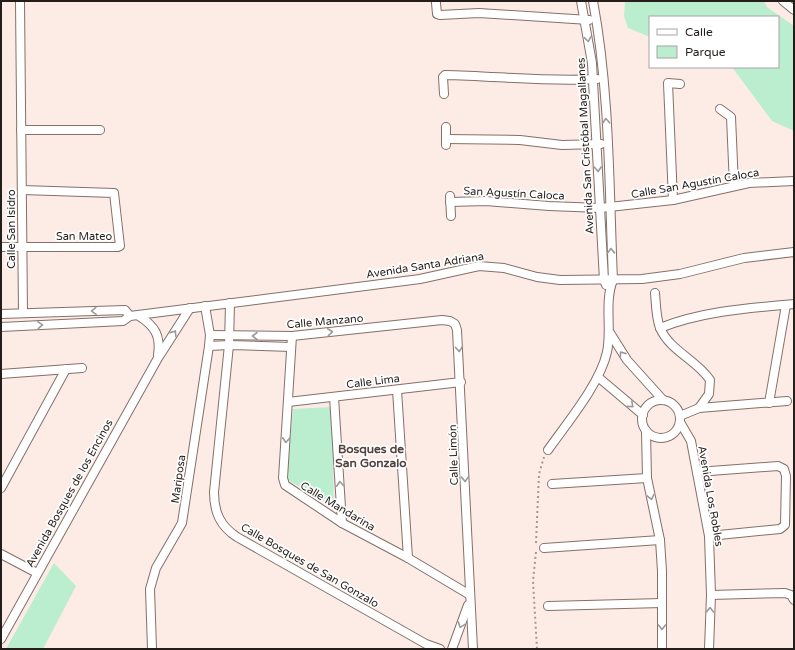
<svg xmlns="http://www.w3.org/2000/svg" width="795" height="650" font-family="'Varela Round',sans-serif">
	<style>
		.green { fill: #bbedcf }
		.lines { fill: none; stroke-linecap: round; stroke-linejoin: round }
		.street-casing { stroke: #837069; stroke-width: 10 }
		.path { stroke: #a49792; stroke-width: 2; stroke-dasharray: 2 3; stroke-linecap: butt }
		.street { stroke: #fff; stroke-width: 8 }
		.oneway { stroke: #9c9998 }
		.labels { text-anchor: middle; stroke-width: 3.5; stroke-linejoin: round; paint-order: stroke }
		.street-label { font-size: 11px; fill: #241d1a; stroke: #fff }
		.neighbourhood-label { font-size: 12px; font-weight: bold; fill: #54433d; stroke: #fff }
	</style>
	<rect width="100%" height="100%" fill="#fdece6"/>
	<g class="green">
		<path d="M625 1H764L767 7 794 26V131L772 121 732 67H778V17H650V37L628 28 624 16Z"/>
		<path d="M332 407 334 507 286 479 293 409Z"/>
		<path d="M54 563 76 586 43 649H6Z"/>
	</g>
	<g class="lines">
		<g class="street-casing">
			<g id="street">
				<path d="M20 1 23 313"/>
				<path d="M581 1 592 63 604 280 606 285"/>
				<path d="M783 1 794 10"/>
				<path d="M436 3 437 14 440 15 479 13 589 20"/>
				<path d="M444 94 443 77 445 75C496 76 546 82 597 79"/>
				<path d="M720 109 731 117 734 186"/>
				<path d="M446 127V145"/>
				<path d="M21 130H100"/>
				<path d="M446 139 520 140 562 145 601 144"/>
				<path d="M450 196 451 216"/>
				<path d="M673 200 668 83 680 84"/>
				<path d="M450 202 486 201 549 206 600 208 673 200 749 183 794 181"/>
				<path d="M1 247H118L120 246 114 193 22 190"/>
				<path d="M655 293C656 304 656 318 660 328 670 351 697 360 710 380L709 394 699 408"/>
				<path d="M230 303 229 345 214 492C214 512 220 526 237 537L426 644 440 649"/>
				<path d="M1 314 125 310 130 316"/>
				<path d="M139 316C155 326 161 336 158 355"/>
				<path d="M1 327 123 321 130 316 420 279 479 266 504 268 537 277 560 280 642 279 680 274 744 258 794 252"/>
				<path d="M660 328C702 311 750 308 794 304"/>
				<path d="M610 333 627 360 663 400"/>
				<path d="M210 335 292 336 442 320 450 321 455 324 457 330 473 649"/>
				<path d="M292 336 283 478 285 485 342 523 408 558 470 595"/>
				<path d="M209 346 229 345 291 347"/>
				<path d="M1 374 82 368"/>
				<path d="M598 377 643 415"/>
				<path d="M397 390 408 558"/>
				<path d="M334 397 342 523"/>
				<circle cx="661" cy="419" r="19"/>
				<path d="M288 402 461 382"/>
				<path d="M769 403 786 305"/>
				<path d="M680 416 699 408 787 401"/>
				<path d="M680 422 691 441 709 536 711 595 709 649"/>
				<path d="M646 431 647 478 660 540 662 571V649"/>
				<path d="M548 450C567 423 600 384 607 352 612 329 604 302 613 280 609 187 610 92 593 1"/>
				<path d="M697 472 778 466 784 469 786 476 785 525 780 529 709 536"/>
				<path d="M552 484 647 478"/>
				<path d="M1 488 66 369"/>
				<path d="M544 548 660 540"/>
				<path d="M1 554 37 573"/>
				<path d="M711 595 785 593 791 595 794 600"/>
				<path d="M548 606 662 603"/>
				<path d="M1 639 158 358 190 308"/>
				<path d="M152 649 150 589 156 568 182 523 209 346 210 335 205 306"/>
				<path d="M452 649 468 605"/>
			</g>
		</g>
		<g class="path">
			<path d="M536 543 539 474 544 457"/>
			<path d="M536 552 533 581 537 649"/>
		</g>
		<use href="#street" class="street"/>
	</g>
	<defs><path id="oneway-chevron" d="M-2-3.5L2.5 0L-2 3.5" fill="none" stroke-width="1.6" stroke-linecap="round" stroke-linejoin="round"/></defs>
	<g class="oneway">
		<use href="#oneway-chevron" transform="translate(588 39) rotate(81)"/>
		<use href="#oneway-chevron" transform="translate(606 121) rotate(-93)"/>
		<use href="#oneway-chevron" transform="translate(598 169) rotate(87)"/>
		<use href="#oneway-chevron" transform="translate(611 251) rotate(-92)"/>
		<use href="#oneway-chevron" transform="translate(94 311) rotate(178)"/>
		<use href="#oneway-chevron" transform="translate(40 325) rotate(-4)"/>
		<use href="#oneway-chevron" transform="translate(330 332) rotate(-6)"/>
		<use href="#oneway-chevron" transform="translate(174 333) rotate(-58)"/>
		<use href="#oneway-chevron" transform="translate(255 336) rotate(180)"/>
		<use href="#oneway-chevron" transform="translate(459 349) rotate(86)"/>
		<use href="#oneway-chevron" transform="translate(622 354) rotate(-125)"/>
		<use href="#oneway-chevron" transform="translate(631 405) rotate(41)"/>
		<use href="#oneway-chevron" transform="translate(286 440) rotate(94)"/>
		<use href="#oneway-chevron" transform="translate(465 479) rotate(88)"/>
		<use href="#oneway-chevron" transform="translate(340 484) rotate(-94)"/>
		<use href="#oneway-chevron" transform="translate(651 497) rotate(78)"/>
		<use href="#oneway-chevron" transform="translate(710 610) rotate(-88)"/>
		<use href="#oneway-chevron" transform="translate(461 625) rotate(110)"/>
		<use href="#oneway-chevron" transform="translate(662 627) rotate(90)"/>
	</g>
	<g class="labels">
		<g class="street-label">
			<text transform="translate(585 146) rotate(-93)" y="4">Avenida San Cristóbal Magallanes</text>
			<text transform="translate(695 183) rotate(-10)" y="4">Calle San Agustín Caloca</text>
			<text transform="translate(514 193) rotate(3)" y="4">San Agustín Caloca</text>
			<text transform="translate(11 229) rotate(-90)" y="4">Calle San Isidro</text>
			<text x="84" y="240">San Mateo</text>
			<text transform="translate(425 265) rotate(-9)" y="4">Avenida Santa Adriana</text>
			<text transform="translate(325 321) rotate(-5)" y="4">Calle Manzano</text>
			<text transform="translate(373 381) rotate(-7)" y="4">Calle Lima</text>
			<text transform="translate(453 455) rotate(-92)" y="4">Calle Limón</text>
			<text transform="translate(178 479) rotate(-82)" y="4">Mariposa</text>
			<text transform="translate(69 493) rotate(-61)" y="4">Avenida Bosques de los Encinos</text>
			<text transform="translate(711 496) rotate(80)" y="4">Avenida Los Robles</text>
			<text transform="translate(338 506) rotate(31)" y="4">Calle Mandarina</text>
			<text transform="translate(310 565) rotate(30)" y="4">Calle Bosques de San Gonzalo</text>
		</g>
		<g class="neighbourhood-label">
			<text x="371" y="453">Bosques de<tspan x="371" dy="14">San Gonzalo</tspan></text>
		</g>
	</g>
	<rect width="795" height="650" fill="none" stroke="#241d1a" stroke-width="4"/>
	<rect x="649" y="16" width="130" height="52" fill="#ffffff" stroke="#a7a5a3"/>
	<rect x="657" y="29" width="20" height="6" fill="#ffffff" stroke="#a7a5a3"/>
	<text x="685" y="36" font-size="12" fill="#241d1a">Calle</text>
	<rect x="657" y="46" width="20" height="12" fill="#bbedcf" stroke="#a7a5a3"/>
	<text x="685" y="56" font-size="12" fill="#241d1a">Parque</text>
</svg>
